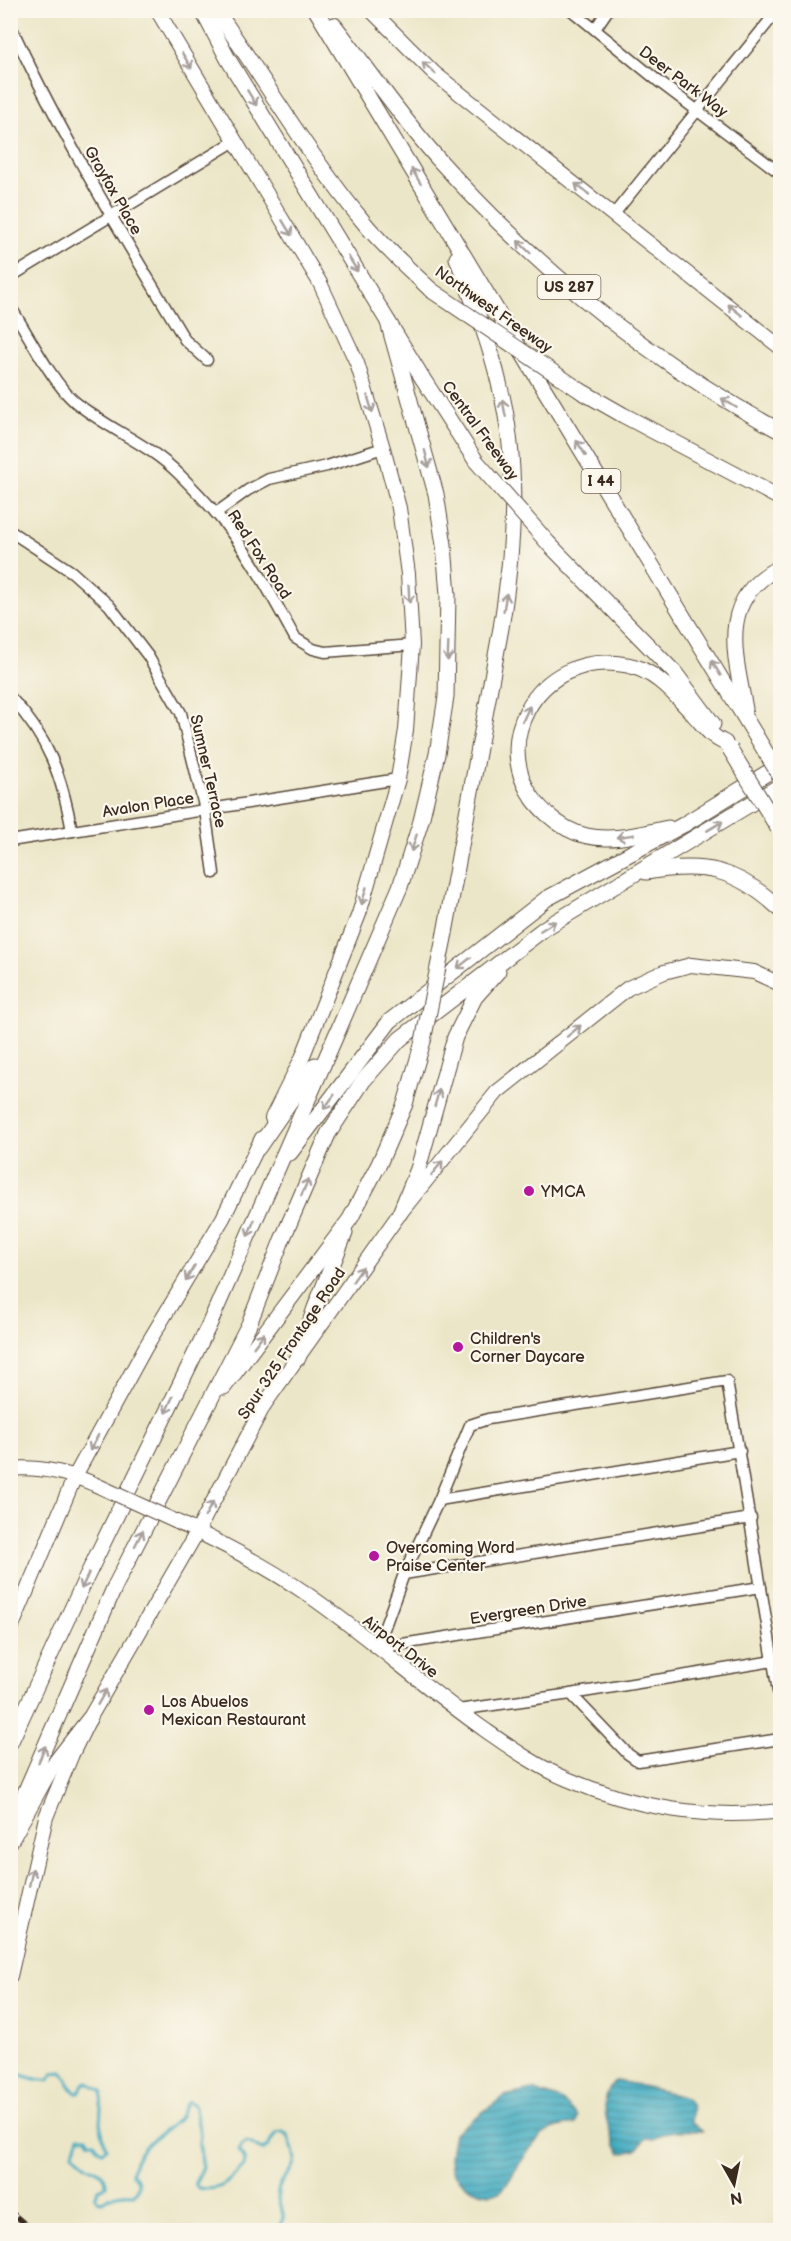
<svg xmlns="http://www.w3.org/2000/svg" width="791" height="2241" font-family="'Balsamiq Sans',sans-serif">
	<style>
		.water { fill: url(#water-rules); stroke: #3e6a6f; stroke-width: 1.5 }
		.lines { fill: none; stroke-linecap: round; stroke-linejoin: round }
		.stream { stroke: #40aac0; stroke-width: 3 }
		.minor-casing { stroke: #564638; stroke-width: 13 }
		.major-casing { stroke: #564638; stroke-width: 16 }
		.highway-casing { stroke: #564638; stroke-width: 17 }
		.minor { stroke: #fff; stroke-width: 10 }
		.major { stroke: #fff; stroke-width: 14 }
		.highway { stroke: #fff; stroke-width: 15 }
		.rail-casing { stroke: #3b2a1e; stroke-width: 5 }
		.rail { stroke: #fbf7ec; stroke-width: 3; stroke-dasharray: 9; stroke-linecap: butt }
		.major-bridge-casing { stroke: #564638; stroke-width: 16; stroke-linecap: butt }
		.highway-bridge-casing { stroke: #564638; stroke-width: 17; stroke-linecap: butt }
		.major-bridge { stroke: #fff; stroke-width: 14 }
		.highway-bridge { stroke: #fff; stroke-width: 15 }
		.oneway { stroke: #a79f9a }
		.poi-dot { fill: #b5179e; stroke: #fbf7ec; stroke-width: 2 }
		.labels { text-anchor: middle; stroke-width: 4.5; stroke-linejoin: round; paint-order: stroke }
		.shield { fill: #fbf7ec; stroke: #75685c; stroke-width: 1.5 }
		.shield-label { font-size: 15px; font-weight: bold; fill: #3b2a1e }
		.street-label { font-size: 16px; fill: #3b2a1e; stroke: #fbf7ec }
		.poi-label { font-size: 16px; fill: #3b2a1e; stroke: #fbf7ec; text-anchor: start }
	</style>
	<defs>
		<pattern id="water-rules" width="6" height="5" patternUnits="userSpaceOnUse" patternTransform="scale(1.5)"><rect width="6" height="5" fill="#40aac0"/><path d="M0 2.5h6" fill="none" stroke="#378b9b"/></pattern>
	</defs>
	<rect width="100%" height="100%" fill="#fbf7ec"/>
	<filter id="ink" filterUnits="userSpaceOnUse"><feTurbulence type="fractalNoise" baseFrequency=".0167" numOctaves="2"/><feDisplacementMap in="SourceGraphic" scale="12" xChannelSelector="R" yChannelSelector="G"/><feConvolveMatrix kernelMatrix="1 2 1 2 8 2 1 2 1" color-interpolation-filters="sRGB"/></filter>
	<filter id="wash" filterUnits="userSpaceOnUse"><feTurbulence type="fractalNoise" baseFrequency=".008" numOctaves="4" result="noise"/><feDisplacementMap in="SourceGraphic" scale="24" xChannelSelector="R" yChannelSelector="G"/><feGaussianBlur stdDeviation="1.35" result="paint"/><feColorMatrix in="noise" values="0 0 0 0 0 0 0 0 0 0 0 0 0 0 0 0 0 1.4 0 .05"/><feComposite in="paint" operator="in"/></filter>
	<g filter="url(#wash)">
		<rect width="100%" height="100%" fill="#ece6c8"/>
		<g class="water">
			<path d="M616 2081C626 2082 684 2095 688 2100 694 2107 692 2114 691 2122L702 2131C687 2130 666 2129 654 2139L646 2138 636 2150 621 2154C609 2136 595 2098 616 2081Z"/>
			<path d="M532 2090 561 2100 578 2116 576 2124C566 2125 553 2127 545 2133 536 2139 522 2160 516 2169 512 2175 508 2184 503 2189 490 2202 458 2185 452 2170 448 2158 452 2145 454 2133L505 2096Z"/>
		</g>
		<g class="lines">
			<path class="stream" d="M10 2073C25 2074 34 2082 49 2080L53 2073 62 2072C69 2079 66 2084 76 2093H79L83 2084 87 2082 102 2091 100 2124 106 2148 102 2151 98 2149 95 2142H90L87 2137H79L73 2153C78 2157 83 2163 88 2166 97 2171 107 2173 106 2186L99 2189 95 2197 97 2201 102 2202C114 2194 122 2193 135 2194 140 2187 139 2178 132 2173 135 2146 160 2137 176 2121 182 2116 182 2107 188 2101L194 2105 200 2133 199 2144 203 2167 195 2183 198 2188C224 2192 226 2182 244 2166V2159L239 2151 242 2145 247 2142C254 2143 256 2149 263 2150L268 2146 276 2133 283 2132 288 2135C295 2157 300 2160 284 2179 281 2183 279 2186 278 2191 274 2209 293 2210 276 2230"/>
		</g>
	</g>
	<g filter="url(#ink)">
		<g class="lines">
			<g class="minor-casing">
				<g id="minor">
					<path d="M571 10 658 81 780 173"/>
					<path d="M10 24C60 134 123 236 185 340L207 360"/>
					<path d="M595 29 608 10"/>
					<path d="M614 214 778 10"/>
					<path d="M10 277 235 141"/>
					<path d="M10 306C27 332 52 382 74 401 107 429 148 443 179 474 197 492 216 511 231 532 256 565 275 602 295 638L313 649 325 652 412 645"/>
					<path d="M216 513 248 490 269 479 327 466 383 448"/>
					<path d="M10 531 72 572 109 605 148 656 181 713 205 810 214 873"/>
					<path d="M10 697C49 738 62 777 72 831"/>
					<path d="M10 841 398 779"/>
					<path d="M740 1451 439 1500 404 1574 377 1648 761 1587"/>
					<path d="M439 1500 470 1425 488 1419 727 1381 780 1704"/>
					<path d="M404 1574 751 1518"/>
					<path d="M571 1694 773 1661"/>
					<path d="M458 1710 571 1694 628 1754 638 1761 780 1739"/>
				</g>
			</g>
			<g class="major-casing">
				<g id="major">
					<path d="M157 10 320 283 357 363 383 448 399 508 408 574 412 645 406 730 398 779 359 914 302 1058 272 1118"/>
					<path d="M371 10 434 73 780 347"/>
					<path d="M10 1469C40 1466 68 1473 94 1484"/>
					<path d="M177 1522C222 1543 263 1564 304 1592 367 1635 423 1686 485 1730 511 1748 538 1767 567 1779 634 1808 708 1820 780 1811"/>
					<path d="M10 1631 75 1476 145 1348 223 1218 262 1138"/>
					<path d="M10 1976 46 1817 72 1754 89 1719 197 1532 264 1405 400 1213 497 1092 628 988 664 972 691 965 754 972 780 984"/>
				</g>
			</g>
			<g class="highway-casing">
				<g id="highway">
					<path d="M202 10 228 59 423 379 476 461"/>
					<path d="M216 10C266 82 310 158 366 225 386 249 409 269 431 290"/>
					<path d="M316 10 532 369 756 736"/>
					<path d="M334 25C369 70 402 119 440 161 538 270 652 362 780 431"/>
					<path d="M581 391 623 415 780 498"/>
					<path d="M549 544 675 673 713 724"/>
					<path d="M745 709C735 654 717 599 780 567"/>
					<path d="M668 828C642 833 614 842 587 836 572 833 558 824 547 814 479 753 536 647 627 665 656 670 676 696 695 716 705 727 711 737 725 743"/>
					<path d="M646 872C704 862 736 868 780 909"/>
					<path d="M445 933 501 628C514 547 520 464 499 383 489 340 472 299 457 258"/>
					<path d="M258 1148 315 1065"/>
					<path d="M290 1153 390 1021 546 899 683 825 780 765"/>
					<path d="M400 1213 418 1169 455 1037 475 997 498 971"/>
					<path d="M298 1358 315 1308 345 1233"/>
					<path d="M224 1387 350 1219 379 1164 405 1104 423 1041"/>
					<path d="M10 1743 86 1578 209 1325 337 1033 400 887 421 821 437 754 446 697 448 595 444 545 436 494 388 322"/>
					<path d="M10 1827 115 1586 249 1324 282 1240 328 1134 363 1081 400 1039 545 928 780 786"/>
					<path d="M10 1842 51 1768 89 1719"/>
				</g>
			</g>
			<use href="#minor" class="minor"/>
			<use href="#major" class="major"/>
			<use href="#highway" class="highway"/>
			<g class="rail-casing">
				<path id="rail" d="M10 2211 32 2230"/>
			</g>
			<use href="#rail" class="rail"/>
			<g class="major-bridge-casing">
				<path id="major-bridge" d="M94 1484 177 1522"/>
			</g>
			<g class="highway-bridge-casing">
				<g id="highway-bridge">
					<path d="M431 290 581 391"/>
					<path d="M476 461 549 544"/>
					<path d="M756 736 780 776"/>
					<path d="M730 749 778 828"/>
					<path d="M423 1041 445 933"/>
				</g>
			</g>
			<use href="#major-bridge" class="major-bridge"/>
			<use href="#highway-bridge" class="highway-bridge"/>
		</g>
		<defs><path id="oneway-shaft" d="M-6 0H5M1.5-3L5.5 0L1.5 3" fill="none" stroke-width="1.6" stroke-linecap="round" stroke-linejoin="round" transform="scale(1.5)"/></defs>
		<g class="oneway">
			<use href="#oneway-shaft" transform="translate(187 61) rotate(59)"/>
			<use href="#oneway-shaft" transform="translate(429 68) rotate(-138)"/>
			<use href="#oneway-shaft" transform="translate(252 98) rotate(59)"/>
			<use href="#oneway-shaft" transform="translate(416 176) rotate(-121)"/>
			<use href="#oneway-shaft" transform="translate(582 189) rotate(-142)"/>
			<use href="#oneway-shaft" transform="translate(287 228) rotate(59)"/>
			<use href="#oneway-shaft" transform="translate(524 247) rotate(-136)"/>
			<use href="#oneway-shaft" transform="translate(353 264) rotate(59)"/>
			<use href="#oneway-shaft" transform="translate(735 310) rotate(-141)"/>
			<use href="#oneway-shaft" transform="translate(729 403) rotate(-148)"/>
			<use href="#oneway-shaft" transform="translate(370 404) rotate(73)"/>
			<use href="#oneway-shaft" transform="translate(504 408) rotate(-101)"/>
			<use href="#oneway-shaft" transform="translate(581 448) rotate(-122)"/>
			<use href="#oneway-shaft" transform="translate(427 459) rotate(76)"/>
			<use href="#oneway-shaft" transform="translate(409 594) rotate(87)"/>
			<use href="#oneway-shaft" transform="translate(505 602) rotate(-81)"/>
			<use href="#oneway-shaft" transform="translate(448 652) rotate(92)"/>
			<use href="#oneway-shaft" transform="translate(716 668) rotate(-121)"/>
			<use href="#oneway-shaft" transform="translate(526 714) rotate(-65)"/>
			<use href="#oneway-shaft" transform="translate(715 826) rotate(-31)"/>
			<use href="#oneway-shaft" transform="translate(625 836) rotate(171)"/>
			<use href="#oneway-shaft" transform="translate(414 843) rotate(108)"/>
			<use href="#oneway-shaft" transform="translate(364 896) rotate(106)"/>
			<use href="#oneway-shaft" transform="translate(548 926) rotate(-32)"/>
			<use href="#oneway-shaft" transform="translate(464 963) rotate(142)"/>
			<use href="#oneway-shaft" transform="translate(574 1031) rotate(-39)"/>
			<use href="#oneway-shaft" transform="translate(437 1098) rotate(-74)"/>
			<use href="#oneway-shaft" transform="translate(329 1102) rotate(127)"/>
			<use href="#oneway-shaft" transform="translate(437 1168) rotate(-51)"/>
			<use href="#oneway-shaft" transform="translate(305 1187) rotate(-66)"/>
			<use href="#oneway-shaft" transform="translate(251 1228) rotate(113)"/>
			<use href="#oneway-shaft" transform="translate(190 1273) rotate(121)"/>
			<use href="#oneway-shaft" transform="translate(358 1274) rotate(-55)"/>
			<use href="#oneway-shaft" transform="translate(259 1340) rotate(-53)"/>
			<use href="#oneway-shaft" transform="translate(169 1405) rotate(115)"/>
			<use href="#oneway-shaft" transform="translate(94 1443) rotate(118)"/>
			<use href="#oneway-shaft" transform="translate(209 1509) rotate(-62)"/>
			<use href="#oneway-shaft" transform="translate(139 1538) rotate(-63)"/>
			<use href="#oneway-shaft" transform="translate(85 1581) rotate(115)"/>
			<use href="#oneway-shaft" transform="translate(102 1697) rotate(-60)"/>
			<use href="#oneway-shaft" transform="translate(42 1754) rotate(-67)"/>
			<use href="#oneway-shaft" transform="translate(31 1877) rotate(-78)"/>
		</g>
	</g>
	<g class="poi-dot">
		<circle cx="529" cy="1191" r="6"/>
		<circle cx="458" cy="1347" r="6"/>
		<circle cx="374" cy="1556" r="6"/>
		<circle cx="149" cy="1710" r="6"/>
	</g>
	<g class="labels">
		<g class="shield">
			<rect x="537.5" y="275" width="63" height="24" rx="4.5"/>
			<rect x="581.5" y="469" width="39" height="24" rx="4.5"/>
		</g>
		<g class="shield-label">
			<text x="569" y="292">US 287</text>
			<text x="601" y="486">I 44</text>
		</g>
		<g class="street-label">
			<text transform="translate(684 81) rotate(37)" y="6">Deer Park Way</text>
			<text transform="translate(114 190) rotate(60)" y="6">Grayfox Place</text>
			<text transform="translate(494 309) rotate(35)" y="6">Northwest Freeway</text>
			<text transform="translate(481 430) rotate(54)" y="6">Central Freeway</text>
			<text transform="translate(260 554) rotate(57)" y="6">Red Fox Road</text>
			<text transform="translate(209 771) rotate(77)" y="6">Sumner Terrace</text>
			<text transform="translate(148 804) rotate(-9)" y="6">Avalon Place</text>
			<text transform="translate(291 1343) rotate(-56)" y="6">Spur 325 Frontage Road</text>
			<text transform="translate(528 1609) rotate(-9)" y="6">Evergreen Drive</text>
			<text transform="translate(401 1646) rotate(38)" y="6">Airport Drive</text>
		</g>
		<g class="poi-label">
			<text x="541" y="1197">YMCA</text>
			<text x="470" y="1344">Children's<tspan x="470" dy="18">Corner Daycare</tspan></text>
			<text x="386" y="1553">Overcoming Word<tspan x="386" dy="18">Praise Center</tspan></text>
			<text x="161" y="1707">Los Abuelos<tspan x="161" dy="18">Mexican Restaurant</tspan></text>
		</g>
	</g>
	<rect width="791" height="2241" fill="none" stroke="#fbf7ec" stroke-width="36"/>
	<g transform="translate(734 2184) rotate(171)" stroke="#fbf7ec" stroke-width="4.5" paint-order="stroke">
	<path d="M0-4.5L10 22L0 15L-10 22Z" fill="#3b2a1e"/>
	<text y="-9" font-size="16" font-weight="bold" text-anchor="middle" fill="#3b2a1e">N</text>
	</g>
</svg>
